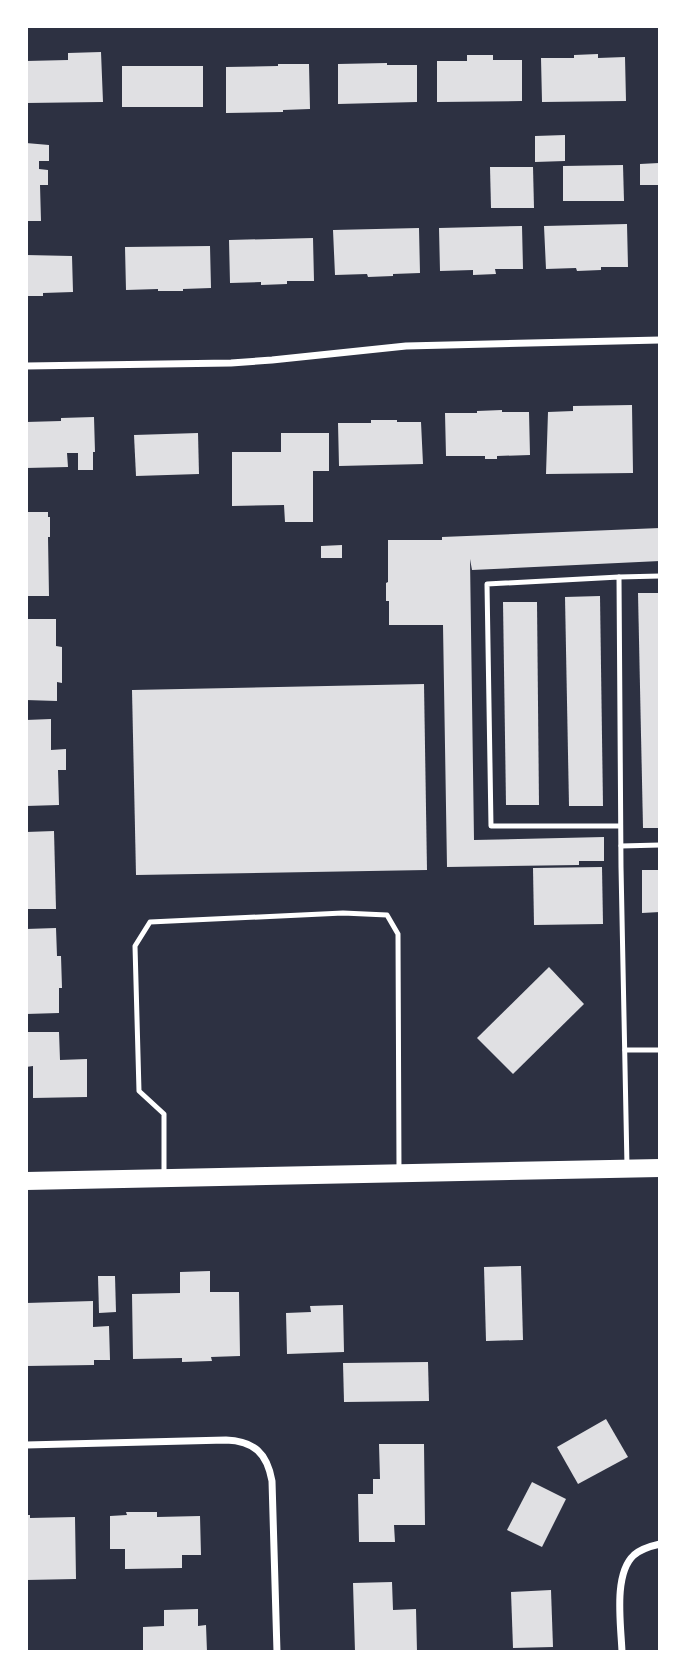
<svg xmlns="http://www.w3.org/2000/svg" width="686" height="1678" font-family="'Fira Sans Condensed',sans-serif">
	<style>
		.building { fill: #e0e0e3 }
		.lines { fill: none; stroke-linecap: round; stroke-linejoin: round }
		.service { stroke: #fff; stroke-width: 5 }
		.minor { stroke: #fff; stroke-width: 7 }
		.primary { stroke: #fff; stroke-width: 18 }
	</style>
	<rect width="100%" height="100%" fill="#2d3142"/>
	<g class="building">
		<path d="M101 52 103 102 26 103V61L68 60V53Z"/>
		<path d="M598 54V58L625 57 626 101 542 102 541 58H574V55Z"/>
		<path d="M467 55H493V60H522V101L437 102V61H467Z"/>
		<path d="M387 63V65H417V102L338 104V64Z"/>
		<path d="M278 64H309L310 109 283 110V112L226 113V67L278 66Z"/>
		<rect x="122" y="66" width="81" height="41"/>
		<path d="M565 135V161L535 162V136Z"/>
		<path d="M26 143 49 145V161H39V169L48 170V185H40L41 221H26Z"/>
		<path d="M659 163V185H640V164Z"/>
		<path d="M623 165 624 201H563V166Z"/>
		<path d="M490 167H533L534 208H491Z"/>
		<path d="M627 224 628 267H601V270L577 271 576 268 546 269 544 226Z"/>
		<path d="M522 226 523 269H495L496 274 473 275V270L440 271 439 228Z"/>
		<path d="M419 228 420 273 393 274V276L368 277 367 274 335 275 333 230Z"/>
		<path d="M313 238 314 281H287V284L261 285V282L230 283 229 240Z"/>
		<path d="M210 246 211 288 183 289V291H158V289L126 290 125 247Z"/>
		<path d="M26 255 72 256 73 292 43 293V296H26Z"/>
		<path d="M632 405 633 473 546 474 548 412 573 411V406Z"/>
		<path d="M502 410V412H529L530 455 497 456V459H485V456H446L445 413H477V411Z"/>
		<path d="M94 417 95 452H93V470H78V453H67L68 467 26 468V422L61 421V418Z"/>
		<path d="M371 420H397V422H421L423 464 339 466 338 423H371Z"/>
		<path d="M198 433 199 474 136 476 134 435Z"/>
		<path d="M281 433H329V471H313V522H285L284 505 232 506V452H281Z"/>
		<path d="M26 512H48V517H50V537H48L49 596H26Z"/>
		<path d="M660 528V561L472 570 470 559 474 840 604 837V861H579V865L447 867 443 625H389V601H386V583L388 582V540H442V537Z"/>
		<path d="M342 545V558H321V546Z"/>
		<path d="M638 593H660V828H643Z"/>
		<path d="M600 596 603 806H569L565 597Z"/>
		<path d="M503 602H537L539 805H506Z"/>
		<path d="M26 619H56V646L62 647V683L57 682V701L26 700Z"/>
		<path d="M424 684 427 870 136 875 132 690Z"/>
		<path d="M51 719V750L66 749V770H58L59 805 26 806V720Z"/>
		<path d="M54 831 56 909H26V832Z"/>
		<path d="M602 867 603 924 534 925 533 868Z"/>
		<path d="M642 870H660V912L642 913Z"/>
		<path d="M56 928 57 956H61L62 988H59V1013L26 1014V929Z"/>
		<path d="M549 967 584 1004 513 1074 477 1038Z"/>
		<path d="M26 1032H59L60 1060 87 1059V1097L33 1098V1066L26 1067Z"/>
		<path d="M521 1266 523 1340 486 1341 484 1267Z"/>
		<path d="M210 1271V1292H239L240 1356 211 1357 212 1361 182 1362V1358L133 1359 132 1294 180 1293V1272Z"/>
		<path d="M98 1276H115L116 1312 99 1313Z"/>
		<path d="M93 1301V1327L109 1326 110 1360H94V1365L26 1366V1303Z"/>
		<path d="M343 1305 344 1352 287 1354 286 1313 311 1312 310 1306Z"/>
		<path d="M428 1362 429 1401 344 1402 343 1363Z"/>
		<path d="M606 1419 628 1457 578 1484 557 1447Z"/>
		<path d="M379 1444H424L425 1525H394L395 1542H359L358 1494H373V1479H380Z"/>
		<path d="M532 1482 566 1499 542 1547 507 1530Z"/>
		<path d="M126 1512H157V1517L200 1516 201 1555H182V1568L125 1569V1549H110V1516L127 1515Z"/>
		<path d="M26 1515H30V1518L75 1517 76 1579 26 1580Z"/>
		<path d="M392 1582 393 1610 416 1609 417 1652H355L353 1583Z"/>
		<path d="M551 1590 553 1647 513 1648 511 1592Z"/>
		<path d="M198 1609V1626L206 1625 207 1652H143V1627L164 1626V1610Z"/>
	</g>
	<g class="lines">
		<g class="service">
			<path d="M619 577 660 576"/>
			<path d="M620 826H491L487 584 619 577 621 867 627 1166"/>
			<path d="M621 846 660 845"/>
			<path d="M625 1050H660"/>
			<path d="M164 1175V1114L139 1091 135 946 150 922 343 913 387 915 398 934 399 1170"/>
		</g>
		<g class="minor">
			<path d="M26 366 231 363 272 360 406 346 660 340"/>
			<path d="M26 1445 226 1440C254 1441 267 1453 272 1481L277 1652"/>
			<path d="M622 1652C621 1625 613 1574 634 1555 641 1549 651 1546 660 1544"/>
		</g>
		<path class="primary" d="M26 1181 660 1168"/>
	</g>
	<rect width="686" height="1678" fill="none" stroke="#ffffff" stroke-width="56"/>
</svg>
